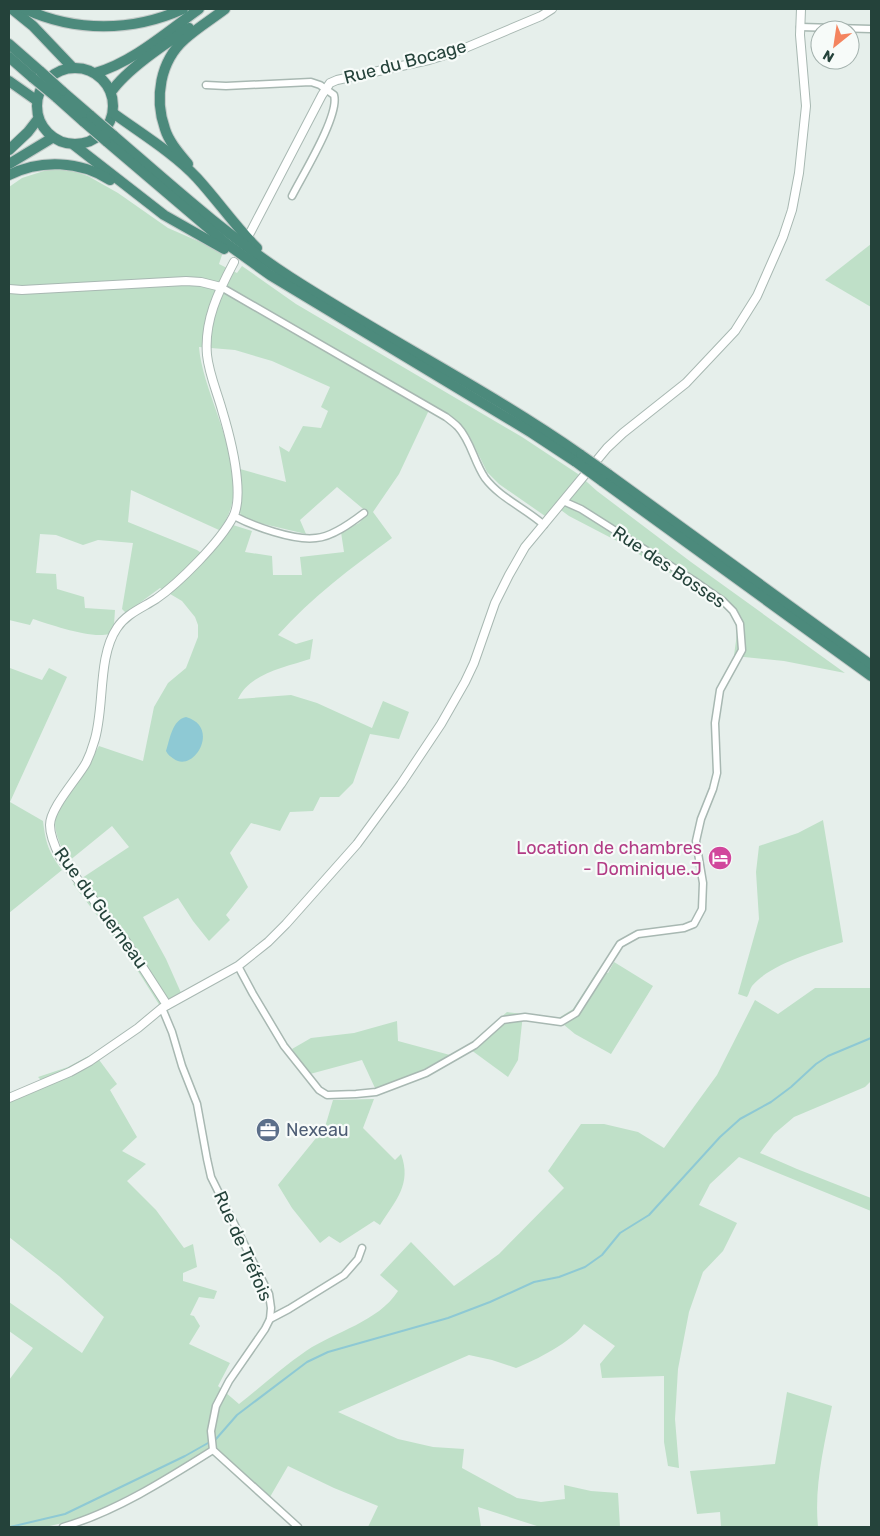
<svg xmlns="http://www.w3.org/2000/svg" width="880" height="1536" font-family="Rubik,sans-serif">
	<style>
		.green { fill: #bfe0c8; fill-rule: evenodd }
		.water { fill: #8ec9d4 }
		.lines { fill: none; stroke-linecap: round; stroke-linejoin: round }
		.stream { stroke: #8ec9d4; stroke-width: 2 }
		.minor-casing { stroke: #a8b8b2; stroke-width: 9 }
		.tertiary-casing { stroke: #a8b8b2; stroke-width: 10 }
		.trunk-casing { stroke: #c2cac8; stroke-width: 12 }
		.minor { stroke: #fff; stroke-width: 6 }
		.tertiary { stroke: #fff; stroke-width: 8 }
		.trunk { stroke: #4c8a7c; stroke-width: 10 }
		.trunk-bridge-casing { stroke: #c2cac8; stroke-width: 12; stroke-linecap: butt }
		.trunk-bridge { stroke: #4c8a7c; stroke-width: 10 }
		.labels { text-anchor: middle; stroke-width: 4.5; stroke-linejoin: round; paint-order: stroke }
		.street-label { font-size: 18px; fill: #24423a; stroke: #f7fbf9 }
		.hotel-label { font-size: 18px; fill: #b23c85; stroke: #f7fbf9; text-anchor: end }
		.service-label { font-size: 18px; fill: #4e5e75; stroke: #f7fbf9; text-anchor: start }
	</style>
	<rect width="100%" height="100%" fill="#e6efeb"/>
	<g class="green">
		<path d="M50 169H67L88 176 118 193 168 228 223 252 219 264 237 273 242 266 296 304 522 437 578 474 597 491 691 562 845 673 784 661 734 656C737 631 741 625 723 605L617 541 569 516 554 505 545 516 499 484 487 472 469 435 429 410 399 474 373 512 392 538C351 568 312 597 278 635L296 644 313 639 310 659C286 667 250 673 238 699L291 695 317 703 372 728 383 701 409 712 399 739 370 734 353 783 339 797H320L313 811 290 812 280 831 251 823 230 853 248 887 226 915 230 920 209 941 193 921 178 898 143 917 166 959 182 995 160 1006 129 957 73 884 129 847 112 826 69 861C61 847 54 834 55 817L99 746 143 761 154 707 168 683 186 668 198 637V625L195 617 182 601 160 588 126 613 122 609 133 543 98 540 83 545 56 535 40 534 36 573 56 574 57 589 84 597 85 608 115 610 114 625 109 634C91 639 52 625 33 619L30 625 9 620V187L22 178ZM199 347 235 350 272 361 330 387 321 407 328 411 321 428 303 426 289 452 279 446 286 482 240 469V513L243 518 251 521 306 534 300 520 337 487 368 513 359 523 341 532 344 552 300 557 302 575H273L272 556 245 552 252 531 233 525 207 557 197 550 128 522 131 490 219 530C260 481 203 401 199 347Z"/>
		<path d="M871 244V307L825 280Z"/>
		<path d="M10 668 42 680 49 668 67 677 10 802 43 821C46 844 48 851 62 870L9 913Z"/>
		<path d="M823 820 843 942C817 951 770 964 752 986 750 989 749 994 747 997L738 994 759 919 756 872 759 846 798 833Z"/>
		<path d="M614 962 653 986 611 1054 575 1034 557 1019 573 1009 598 970 608 973Z"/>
		<path d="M815 988H871V1081L865 1087 794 1117 774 1134 760 1153 797 1169 871 1198V1211L739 1157 710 1184 699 1205 737 1223 723 1251 703 1272 689 1312 678 1369 675 1419 679 1468 668 1466 664 1442V1376L602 1378 600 1364 615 1346 584 1324C572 1342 536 1360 516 1368L492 1360 469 1355 338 1412 398 1439 433 1447 464 1449 462 1468 517 1498 541 1502 565 1499 564 1485 591 1491 618 1493 620 1527H540L478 1507 481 1527H368L378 1506 334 1488 288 1466 270 1497 216 1449 85 1518 45 1527H9V1380L33 1348 9 1331V1302L82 1353 104 1317 59 1276 9 1237V1102L47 1086 38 1077 68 1067 94 1053 117 1084 110 1090 137 1137 122 1151 146 1164 127 1181 156 1210 184 1248 193 1244 197 1267 183 1273V1281L217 1291 214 1299 199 1297 190 1315 194 1316 200 1326 189 1344 230 1363 218 1386 239 1404C261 1387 282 1367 306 1351 336 1331 378 1322 398 1291L380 1275 411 1242 454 1286 499 1254 564 1188 548 1171 581 1124H604L638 1132 664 1148 717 1075 755 1000 778 1014Z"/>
		<path d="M507 1012 523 1014 518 1060 508 1077 467 1047Z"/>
		<path d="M397 1021 398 1041 450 1055 415 1074 375 1088 362 1060 310 1074 292 1049 311 1038 354 1033Z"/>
		<path d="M374 1099 363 1128 395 1160 401 1154C412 1184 396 1200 380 1225L374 1221 340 1243 329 1236 320 1243 292 1208 278 1185 325 1127 333 1100Z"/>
		<path d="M787 1392 832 1406C824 1446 814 1486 818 1527H721L720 1512 697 1514 690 1471 775 1464Z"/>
	</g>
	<path class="water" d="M186 717C221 727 194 773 174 759 170 756 168 755 166 751 170 739 172 720 186 717Z"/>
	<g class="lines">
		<g class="stream">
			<path d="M216 1439 237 1415 307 1362 328 1352 448 1318 490 1302 534 1282 559 1277 585 1267 602 1255 620 1233 649 1215 720 1137 740 1119 771 1102 791 1087 816 1064 828 1056 871 1038"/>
			<path d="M10 1527 65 1514 185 1456 208 1443"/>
		</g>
		<g class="minor-casing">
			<g id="minor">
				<path d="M800 27 871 29"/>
				<path d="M206 85 226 86 311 82 320 85 334 95C340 115 302 176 292 196"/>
				<path d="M221 287 446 417C450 420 454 423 458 427 471 441 474 462 485 478 500 498 525 508 544 525"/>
				<path d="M234 516C253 526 294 541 316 538 332 537 351 523 364 513"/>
				<path d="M238 966 253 994 284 1046 319 1090 327 1095 356 1094 376 1092 426 1073 475 1045 503 1020 525 1017 561 1022 576 1013 620 944 638 934 684 928 694 924 702 909 703 883 696 841 701 819 713 789 717 773 715 723 720 690 742 650 740 624 733 611 723 601 693 580 581 509 563 501"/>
				<path d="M162 1008 172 1032 182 1066 197 1104 207 1159 211 1177 269 1294 271 1308 270 1319 265 1329 229 1381 216 1406 211 1431 213 1450 298 1527"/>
				<path d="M270 1319 289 1309 344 1275 358 1259 362 1248"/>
				<path d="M63 1527C115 1512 167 1479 213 1450"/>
			</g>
		</g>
		<g class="tertiary-casing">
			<g id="tertiary">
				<path d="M250 233 322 95 330 83 337 80 429 60 458 51 541 16 552 9"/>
				<path d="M9 289 22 290 186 281 201 282 221 287"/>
				<path d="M167 1005 125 940 60 857C55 847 50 836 50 825 50 808 77 779 86 763 89 757 92 749 94 742 105 710 97 657 117 628 126 614 142 608 156 599 179 583 220 542 233 517 239 506 238 491 237 480 235 456 229 433 222 410 217 392 209 374 207 355 204 321 218 292 234 262"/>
				<path d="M9 1098 70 1072 90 1061 138 1028 162 1008 238 966 268 942 286 924 357 844 401 784 441 724 465 682 474 663 495 603 509 575 525 547 607 448 623 433 686 383 735 331 757 296 783 237 792 210 799 173 806 106 800 35 801 9"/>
			</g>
		</g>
		<g class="trunk-casing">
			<g id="trunk">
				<path d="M12 9 33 26 72 67"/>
				<path d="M25 9C75 32 132 32 183 9"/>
				<path d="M9 44 41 72"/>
				<path d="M9 57 33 78"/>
				<circle cx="75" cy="106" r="38"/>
				<path d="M95 73C132 63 168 31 199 9"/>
				<path d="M9 81 36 100"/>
				<path d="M62 91 91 116"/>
				<path d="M111 92C127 69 165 44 189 28"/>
				<path d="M56 97 84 122"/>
				<path d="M113 113C139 132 175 154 197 178 218 201 235 226 257 248"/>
				<path d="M113 135C171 185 227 236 290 277 386 339 488 390 581 455"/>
				<path d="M106 141 227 244 270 275 532 433 576 462"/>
				<path d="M74 145 164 215 224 249"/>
				<path d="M9 150 28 132 38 119"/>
				<path d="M9 164 52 138"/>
				<path d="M188 164C179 153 169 142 165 129 154 98 160 61 185 39 197 28 212 19 225 9"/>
				<path d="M9 175C41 159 80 161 110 180"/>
				<path d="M608 474 871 665"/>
				<path d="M602 481 871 676"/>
			</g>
		</g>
		<use href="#minor" class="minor"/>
		<use href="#tertiary" class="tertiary"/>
		<use href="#trunk" class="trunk"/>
		<g class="trunk-bridge-casing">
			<g id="trunk-bridge">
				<path d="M41 72 62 91"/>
				<path d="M33 78 56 97"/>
				<path d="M91 116 113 135"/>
				<path d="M84 122 106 141"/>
				<path d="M581 455 608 474"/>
				<path d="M576 462 602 481"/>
			</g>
		</g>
		<use href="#trunk-bridge" class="trunk-bridge"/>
	</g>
	<defs>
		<g id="hotel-disc" transform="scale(1.25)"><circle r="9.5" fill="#d1479c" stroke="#f7fbf9"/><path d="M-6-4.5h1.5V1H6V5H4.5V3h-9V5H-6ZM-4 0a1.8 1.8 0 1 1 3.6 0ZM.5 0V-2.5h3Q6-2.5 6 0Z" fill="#fff"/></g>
		<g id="office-disc" transform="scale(1.25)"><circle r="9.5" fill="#5c6f8a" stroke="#f7fbf9"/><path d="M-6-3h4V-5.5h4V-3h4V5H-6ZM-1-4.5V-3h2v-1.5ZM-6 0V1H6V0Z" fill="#fff"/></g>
	</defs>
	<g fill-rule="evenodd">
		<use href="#hotel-disc" x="720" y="858"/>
		<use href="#office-disc" x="268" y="1130"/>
	</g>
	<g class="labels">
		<g class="street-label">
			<text transform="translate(405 62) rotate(-15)" y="6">Rue du Bocage</text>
			<text transform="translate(669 567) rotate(34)" y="6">Rue des Bosses</text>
			<text transform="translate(101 908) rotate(54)" y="6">Rue du Guerneau</text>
			<text transform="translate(243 1246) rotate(66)" y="6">Rue de Tréfois</text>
		</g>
		<g class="hotel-label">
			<text x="702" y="854">Location de chambres<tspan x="702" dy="21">- Dominique.J</tspan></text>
		</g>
		<g class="service-label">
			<text x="286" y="1136">Nexeau</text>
		</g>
	</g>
	<rect width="880" height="1536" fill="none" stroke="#24423a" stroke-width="20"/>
	<g transform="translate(835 45) rotate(210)"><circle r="24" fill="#f7fbf9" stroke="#a3b1ad"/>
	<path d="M0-4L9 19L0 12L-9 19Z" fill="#f4845f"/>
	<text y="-8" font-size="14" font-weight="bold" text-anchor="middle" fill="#24423a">N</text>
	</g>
</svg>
